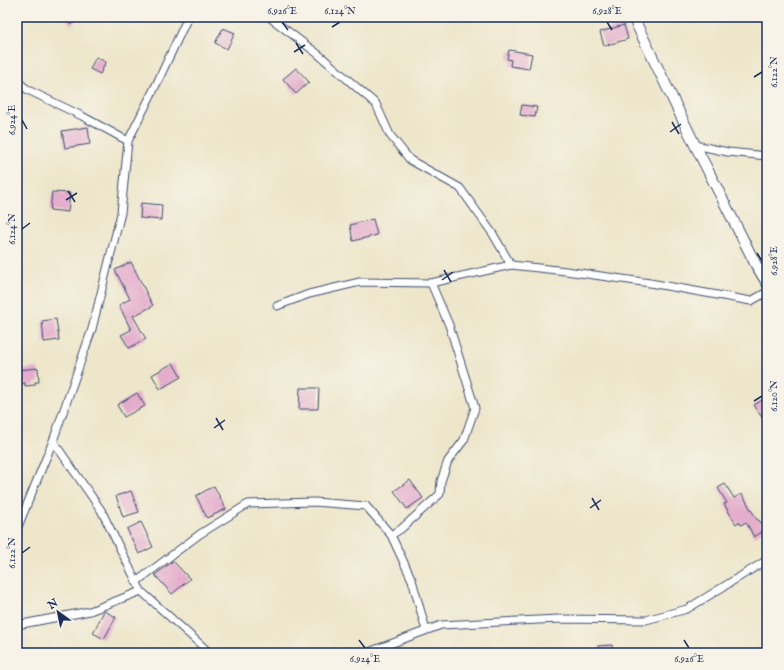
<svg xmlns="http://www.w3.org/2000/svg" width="784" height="670" font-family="'IM FELL English',serif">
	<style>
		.building { fill: #e4adcc }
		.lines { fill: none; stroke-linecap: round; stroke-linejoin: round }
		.minor-casing { stroke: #3a4a6e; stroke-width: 9 }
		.secondary-casing { stroke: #3a4a6e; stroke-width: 12 }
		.minor { stroke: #fff; stroke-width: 7 }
		.secondary { stroke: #fff; stroke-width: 10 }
		.ticks { fill: none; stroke: #1b2f5e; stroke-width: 1.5 }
		.neatline { fill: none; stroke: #1b2f5e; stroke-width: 1.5 }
		.ticks-label { font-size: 10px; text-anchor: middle; fill: #1b2f5e }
	</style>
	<rect width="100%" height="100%" fill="#f7f3e8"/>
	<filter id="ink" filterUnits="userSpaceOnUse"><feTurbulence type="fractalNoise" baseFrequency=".025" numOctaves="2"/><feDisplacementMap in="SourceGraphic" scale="8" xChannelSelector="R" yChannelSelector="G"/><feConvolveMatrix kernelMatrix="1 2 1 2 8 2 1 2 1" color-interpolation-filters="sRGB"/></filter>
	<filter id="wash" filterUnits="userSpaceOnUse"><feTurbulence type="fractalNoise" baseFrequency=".012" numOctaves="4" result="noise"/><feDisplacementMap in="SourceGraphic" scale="16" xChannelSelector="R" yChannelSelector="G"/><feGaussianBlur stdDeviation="0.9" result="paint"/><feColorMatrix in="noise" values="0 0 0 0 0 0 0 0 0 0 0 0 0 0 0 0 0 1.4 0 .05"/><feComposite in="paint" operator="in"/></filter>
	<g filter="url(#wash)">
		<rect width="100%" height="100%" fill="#ede6ca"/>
		<g id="blocks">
			<g class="building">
				<path d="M64 17H80L71 25Z"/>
				<path d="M624 25 628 39 604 46 600 32Z"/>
				<path d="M223 28 235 33 227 49 215 43Z"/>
				<path d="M509 50 532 54 529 69 510 66 511 60 507 59Z"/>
				<path d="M96 57 106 62 100 74 90 69Z"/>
				<path d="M296 68 309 82 296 94 283 79Z"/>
				<path d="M522 105 537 107 535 117 520 115Z"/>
				<path d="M88 127 90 144 65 148 62 131Z"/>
				<path d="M52 192 70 193 68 212 50 210Z"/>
				<path d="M141 203 162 205 161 220 140 218Z"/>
				<path d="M373 219 377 235 353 241 350 225Z"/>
				<path d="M131 262 153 306 133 316 146 339 129 348 121 335 131 330 119 305 130 299 115 270Z"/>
				<path d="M56 319 59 340 44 342 42 321Z"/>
				<path d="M173 363 181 377 160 389 152 375Z"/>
				<path d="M38 368 39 382H35V385L25 386V383L19 384 18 370Z"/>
				<path d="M300 388H319L318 409H299Z"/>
				<path d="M137 393 145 406 124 417 117 405Z"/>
				<path d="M767 397V417L763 419 754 405Z"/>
				<path d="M410 480 423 498 407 509 394 491Z"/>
				<path d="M725 484 734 498 742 494 757 520H759L765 530 754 537 746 522 741 525 739 522 736 524 724 504 727 503 718 488Z"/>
				<path d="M214 486 226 509 207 518 196 496Z"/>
				<path d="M131 491 139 512 123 517 116 496Z"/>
				<path d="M141 522 153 547 139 554 127 529Z"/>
				<path d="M173 561 190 579 172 594 155 575Z"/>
				<path d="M104 611 116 617 104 639 93 633Z"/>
				<path d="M612 645 613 653H599L598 646Z"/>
			</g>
		</g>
	</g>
	<g filter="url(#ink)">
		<use href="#blocks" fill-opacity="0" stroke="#3a4a6e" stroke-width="1"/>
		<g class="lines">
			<g class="minor-casing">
				<g id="minor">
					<path d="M269 17 318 54 376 104 390 135 410 160 460 188 493 234 511 265"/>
					<path d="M17 81 28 90 82 116 128 141"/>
					<path d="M695 145 728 152 767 156"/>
					<path d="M277 306 309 294 360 282 431 283"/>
					<path d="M53 441 101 510 141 591 210 653"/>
					<path d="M17 529 53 441 92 329 121 213 128 141 157 83 188 17"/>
					<path d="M391 535 401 529 440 494 441 481 448 461 464 440 475 408 449 325 431 283 511 265 566 271 650 283 751 301 767 292"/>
					<path d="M136 582 200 534 248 504 314 502 366 506 391 535 412 580 426 630"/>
					<path d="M17 625 90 611 141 591"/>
					<path d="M366 653 441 625 559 619 646 620 687 609 767 560"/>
				</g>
			</g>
			<g class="secondary-casing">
				<path id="secondary" d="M633 17 695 145 756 265 767 283"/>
			</g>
			<use href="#minor" class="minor"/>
			<use href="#secondary" class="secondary"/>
		</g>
	</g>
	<path class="ticks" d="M282 22 288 30M607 22 612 30M332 27 340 22M296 43 303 54M294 52 305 45M754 77 762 72M22 120 27 129M672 122 679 134M670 132 681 124M68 191 75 202M66 200 77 193M22 229 30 223M757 253 762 261M444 270 451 282M442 280 453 272M754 401 762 396M216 418 223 430M214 428 225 420M592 498 599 510M590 508 601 500M22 553 30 547M359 640 365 648M684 640 689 648"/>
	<rect width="784" height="670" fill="none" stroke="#f7f3e8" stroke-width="44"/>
	<g transform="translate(58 612) rotate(327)" stroke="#f7f3e8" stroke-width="3" paint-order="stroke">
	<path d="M0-3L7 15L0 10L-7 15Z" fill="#1b2f5e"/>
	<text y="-6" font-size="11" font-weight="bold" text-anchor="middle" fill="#1b2f5e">N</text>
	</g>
	<rect x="22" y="22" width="740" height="626" class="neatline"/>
	<g class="ticks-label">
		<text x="282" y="14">6.926°E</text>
		<text x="340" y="14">6.124°N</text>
		<text x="607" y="14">6.928°E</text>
		<text transform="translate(773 72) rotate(-90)" y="4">6.122°N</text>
		<text transform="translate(11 120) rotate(-90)" y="4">6.924°E</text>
		<text transform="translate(11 229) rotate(-90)" y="4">6.124°N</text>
		<text transform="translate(773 261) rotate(-90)" y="4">6.928°E</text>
		<text transform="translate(773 396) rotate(-90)" y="4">6.120°N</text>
		<text transform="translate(11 553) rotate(-90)" y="4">6.122°N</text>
		<text x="365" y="662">6.924°E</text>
		<text x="689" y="662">6.926°E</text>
	</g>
</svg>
